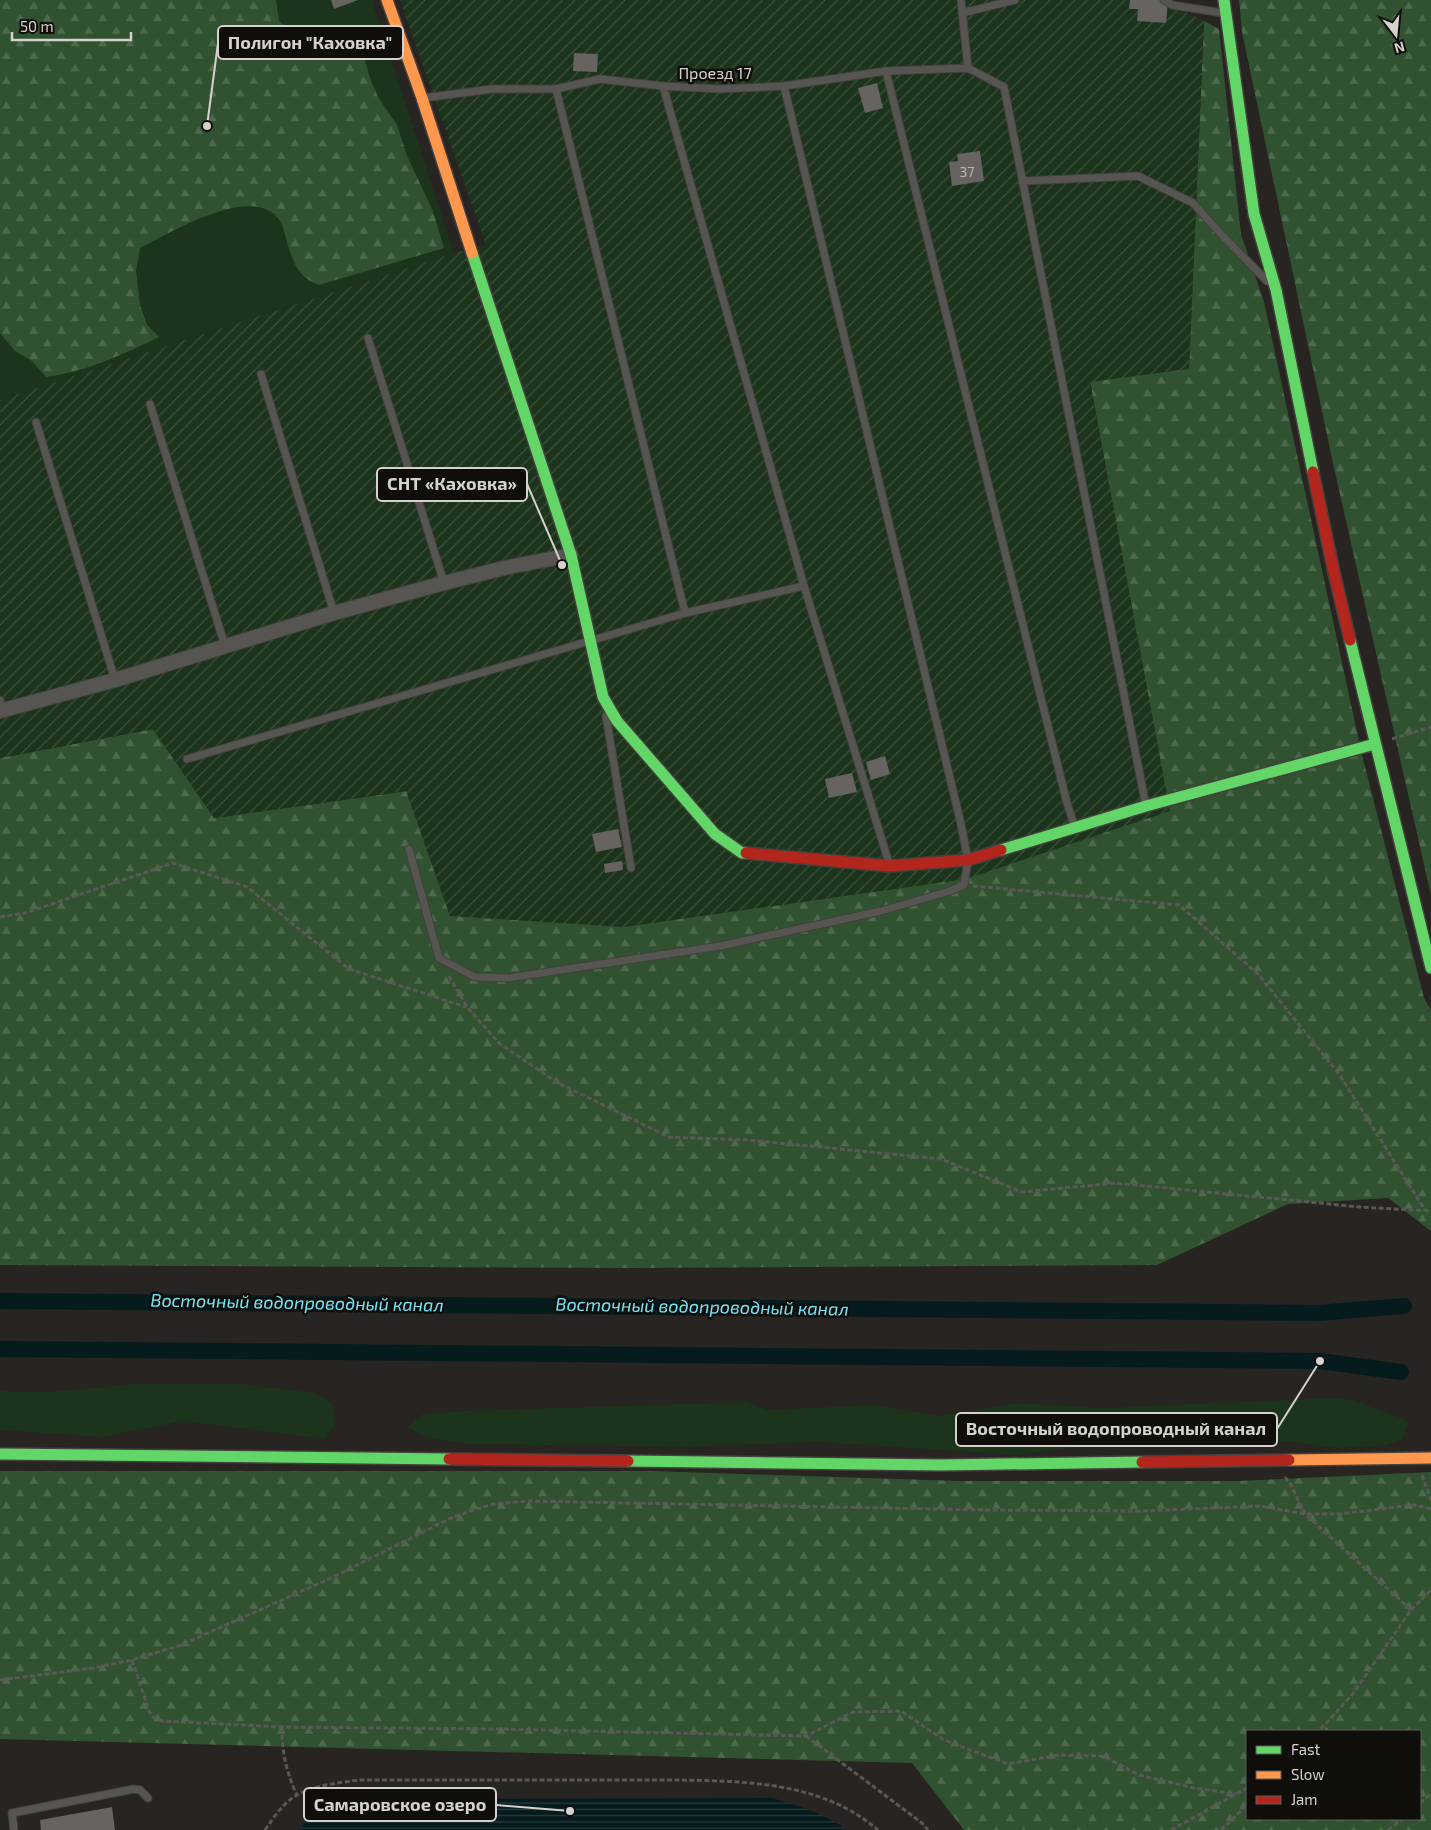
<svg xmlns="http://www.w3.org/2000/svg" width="1431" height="1830" font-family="'Exo 2',sans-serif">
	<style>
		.grass { fill: #1c341b }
		.forest { fill: url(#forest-firs); fill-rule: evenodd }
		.garden { fill: url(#garden-furrows) }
		.water { fill: url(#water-rules) }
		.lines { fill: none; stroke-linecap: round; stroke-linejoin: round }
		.canal { stroke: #061b1e; stroke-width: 16 }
		.building { fill: #666360 }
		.lane-casing { stroke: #43403e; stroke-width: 9 }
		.street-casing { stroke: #43403e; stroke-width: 16 }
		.fast-casing { stroke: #43403e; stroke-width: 14 }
		.slow-casing { stroke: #43403e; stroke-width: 14 }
		.jam-casing { stroke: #43403e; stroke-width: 14 }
		.path { stroke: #5a5856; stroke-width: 3; stroke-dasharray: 5 2.5; stroke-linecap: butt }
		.lane { stroke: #575552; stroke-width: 7 }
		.street { stroke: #575552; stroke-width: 14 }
		.fast { stroke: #63d668; stroke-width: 11 }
		.slow { stroke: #ff974d; stroke-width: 11 }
		.jam { stroke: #b3261e; stroke-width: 11 }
		.labels { text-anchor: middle; stroke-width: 5; stroke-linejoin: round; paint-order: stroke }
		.number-label { font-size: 14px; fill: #bab6b2 }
		.street-label { font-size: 16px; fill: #d6d1ce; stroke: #100e0b }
		.water-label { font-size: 18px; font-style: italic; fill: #73e3f6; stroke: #100e0b }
		.leader { fill: none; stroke: #d6d1ce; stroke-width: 2 }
		.callout-dot { fill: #d6d1ce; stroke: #100e0b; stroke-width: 2 }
		.callout { fill: #100e0b; stroke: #d6d1ce; stroke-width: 2 }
		.callout-label { font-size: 18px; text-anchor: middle; font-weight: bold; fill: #d6d1ce }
	</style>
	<defs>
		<pattern id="forest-firs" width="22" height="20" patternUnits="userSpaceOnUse" patternTransform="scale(1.25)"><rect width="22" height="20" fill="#315231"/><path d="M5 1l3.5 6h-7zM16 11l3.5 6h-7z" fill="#4e6a4e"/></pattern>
		<pattern id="garden-furrows" width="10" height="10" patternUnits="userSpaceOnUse" patternTransform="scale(1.25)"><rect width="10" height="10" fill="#1c341b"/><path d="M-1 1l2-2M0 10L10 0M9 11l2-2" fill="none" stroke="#3c503b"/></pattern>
		<pattern id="water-rules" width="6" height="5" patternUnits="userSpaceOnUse" patternTransform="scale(1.25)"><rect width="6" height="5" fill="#061b1e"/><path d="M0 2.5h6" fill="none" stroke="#2a3b3e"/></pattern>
	</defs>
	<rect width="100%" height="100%" fill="#272421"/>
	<g class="grass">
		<path d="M0 0H372L454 253 0 400Z"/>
		<path d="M135 1384H242L315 1393 332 1403 336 1423 325 1439 184 1421 102 1437 0 1430V1391L49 1392Z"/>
		<path d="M1331 1398 1352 1400 1409 1421 1402 1440 1382 1446 1336 1448 1231 1434 1168 1444 1084 1446 1017 1455 819 1442 685 1447 470 1444 426 1438 408 1427 423 1414 463 1411 746 1402 768 1410 875 1405 938 1416 1020 1403 1103 1408Z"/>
	</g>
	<g class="forest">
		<path d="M0 0H276L279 21 294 33 318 41 376 27 365 61 370 78 378 97 397 125 407 156 433 211 444 248 319 285C301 279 295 266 289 249 286 239 284 225 277 217 248 185 170 233 140 248L136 270 140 305 147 325 159 337C124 354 85 372 46 377L32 361 15 351 0 333Z"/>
		<path d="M1239 0H1431V895L1334 468 1242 32Z"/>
		<path d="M1204 21 1219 29 1241 234 1264 302 1362 755 1424 998 1431 1010V1231L1388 1198 1288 1204 1157 1265 634 1268 0 1265V758L153 729 214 818 407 791 450 916 1169 811 1090 381 1189 368Z"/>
		<path d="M0 1471H652L958 1481H1238L1431 1472V1830H964L912 1763 0 1739ZM1247 1731H1420V1819H1247Z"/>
	</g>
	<path class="garden" d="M400 0H1159L1204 21 1189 369 1090 382 1170 811 966 879 624 927 450 916 406 791 214 818 153 729 0 758V400L454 253 486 245Z"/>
	<path class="water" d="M772 1798C799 1806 824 1813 847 1830H298C315 1812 339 1805 363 1799Z"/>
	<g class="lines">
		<g class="canal">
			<path d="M0 1301 1318 1313 1404 1306"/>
			<path d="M0 1349 1320 1361 1401 1372"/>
		</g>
	</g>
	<g class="building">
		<path d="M331 0H358L334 9Z"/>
		<path d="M1130 0H1168L1166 23 1137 21 1138 9H1129Z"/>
		<path d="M574 53 598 54 597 72 573 71Z"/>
		<path d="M877 83 883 108 865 113 858 88Z"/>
		<path d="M980 151 984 181 952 186 949 162 958 161 957 154Z"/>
		<path d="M885 756 890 774 871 780 866 762Z"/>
		<path d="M852 773 857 792 829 798 825 779Z"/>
		<path d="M618 829 622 847 596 852 592 834Z"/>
		<path d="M622 861 623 870 605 873 604 864Z"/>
		<path d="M112 1807 115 1830H41L40 1820Z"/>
	</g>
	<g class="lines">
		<g class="lane-casing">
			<g id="lane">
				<path d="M961 0 968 68"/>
				<path d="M1164 0 1172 5 1223 13"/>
				<path d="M962 13 1015 0"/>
				<path d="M886 71 1067 803 1074 825"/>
				<path d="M663 86 804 586 889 863"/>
				<path d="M556 89 685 613"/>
				<path d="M423 98 492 89H556L600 79 663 86 720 89 784 86 886 71 968 68 1004 87 1146 806"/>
				<path d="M1022 181 1138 176 1193 203 1219 232 1267 281"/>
				<path d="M368 338 444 583"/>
				<path d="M261 374 334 613"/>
				<path d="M150 404 225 646"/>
				<path d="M36 422 115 680"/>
				<path d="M0 700 3 710"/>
				<path d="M606 716 631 868"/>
				<path d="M187 759 685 613 804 586"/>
				<path d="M409 849 439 958 475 977 508 978 720 946 881 911 950 891 964 885 968 860 960 820 784 86"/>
				<path d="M14 1830 12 1813 134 1789 140 1790 148 1798"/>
			</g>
		</g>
		<g class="street-casing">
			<path id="street" d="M0 711 115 680 334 613 444 583 504 568 571 555"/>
		</g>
		<g class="fast-casing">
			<g id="fast">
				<path d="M1224 0 1254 214 1276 290 1313 472"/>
				<path d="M472 253 571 555 603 697 617 721 715 834 742 853H746"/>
				<path d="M1350 640 1431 968"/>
				<path d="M1001 850 1146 806 1375 744"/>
				<path d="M0 1454 449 1459"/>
				<path d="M628 1461 941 1465 1142 1462"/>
			</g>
		</g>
		<g class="slow-casing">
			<g id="slow">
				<path d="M387 0 422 98 472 253"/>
				<path d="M1289 1460 1431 1458"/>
			</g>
		</g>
		<g class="jam-casing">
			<g id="jam">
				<path d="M1313 472 1334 573 1350 640"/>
				<path d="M746 853 890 866 968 860 1001 850"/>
				<path d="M449 1459 628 1461"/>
				<path d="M1142 1462 1289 1460"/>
			</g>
		</g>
		<g class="path">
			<path d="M1392 739 1431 727"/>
			<path d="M973 886 1179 905 1258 974 1339 1074 1425 1210"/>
			<path d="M0 917 25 913 173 863 247 887 349 969 466 1007"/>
			<path d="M449 976 467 1007 500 1044 558 1083 669 1137 748 1140 941 1159 1022 1192 1115 1183 1360 1207 1431 1211"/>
			<path d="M1422 1475 1431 1500"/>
			<path d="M1285 1477 1290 1483 1305 1514 1411 1610 1352 1695 1319 1731"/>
			<path d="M1411 1610 1431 1590"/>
			<path d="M132 1660 149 1711 154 1718 162 1721 282 1727 498 1729 806 1736 853 1712 901 1711 944 1740 1008 1764 1059 1755 1103 1756 1139 1775 1194 1788 1236 1794"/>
			<path d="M0 1680 93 1668 132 1660 181 1645 329 1579 449 1519 470 1511 494 1504 527 1501 986 1510 1143 1511 1261 1506 1305 1514H1339L1414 1505 1431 1509"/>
			<path d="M282 1727C282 1752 286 1772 297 1795"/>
			<path d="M806 1736 922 1823 928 1830"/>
			<path d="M1420 1803 1431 1794"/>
			<path d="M265 1830C274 1817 283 1803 297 1795 314 1785 339 1783 358 1780 430 1780 502 1780 574 1780 607 1780 640 1780 673 1780 744 1781 821 1781 878 1830"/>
			<path d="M1171 1830 1247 1788"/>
			<path d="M1221 1830 1247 1805"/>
			<path d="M1388 1830 1402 1819"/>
		</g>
		<use href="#lane" class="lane"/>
		<use href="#street" class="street"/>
		<use href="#fast" class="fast"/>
		<use href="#slow" class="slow"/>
		<use href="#jam" class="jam"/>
	</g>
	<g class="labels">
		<g class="number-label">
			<text x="967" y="177">37</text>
		</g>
		<g class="street-label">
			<text x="715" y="79">Проезд 17</text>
		</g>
		<g class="water-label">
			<text transform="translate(297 1303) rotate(1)" y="6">Восточный водопроводный канал</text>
			<text transform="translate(702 1307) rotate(1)" y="6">Восточный водопроводный канал</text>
		</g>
	</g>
	<path class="leader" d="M207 126L218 43M562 565L527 484M1320 1361L1277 1429M570 1811L496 1805"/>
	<g class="callout-dot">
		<circle cx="207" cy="126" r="5"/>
		<circle cx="562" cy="565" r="5"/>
		<circle cx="1320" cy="1361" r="5"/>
		<circle cx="570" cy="1811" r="5"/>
	</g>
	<g class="callout">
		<rect x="218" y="26" width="185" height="33" rx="5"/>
		<rect x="377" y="468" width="150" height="33" rx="5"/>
		<rect x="956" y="1413" width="321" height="33" rx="5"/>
		<rect x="304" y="1788" width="192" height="33" rx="5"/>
	</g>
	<g class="callout-label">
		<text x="310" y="49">Полигон "Каховка"</text>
		<text x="452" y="490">СНТ «Каховка»</text>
		<text x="1116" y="1435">Восточный водопроводный канал</text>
		<text x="400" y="1811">Самаровское озеро</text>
	</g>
	<rect x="1246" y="1730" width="175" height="90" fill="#100e0b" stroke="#5f5c59"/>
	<rect x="1256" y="1746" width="25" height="8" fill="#63d668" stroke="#5f5c59"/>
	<text x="1291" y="1755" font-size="15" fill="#d6d1ce">Fast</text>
	<rect x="1256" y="1771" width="25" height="8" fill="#ff974d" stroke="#5f5c59"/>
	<text x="1291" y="1780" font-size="15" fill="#d6d1ce">Slow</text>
	<rect x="1256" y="1796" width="25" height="8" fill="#b3261e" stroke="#5f5c59"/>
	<text x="1291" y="1805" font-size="15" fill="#d6d1ce">Jam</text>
	<g transform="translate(1396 35) rotate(164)" stroke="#100e0b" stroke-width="4" paint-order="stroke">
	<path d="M0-4L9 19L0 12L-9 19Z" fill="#d6d1ce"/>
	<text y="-8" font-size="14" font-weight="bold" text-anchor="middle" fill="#d6d1ce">N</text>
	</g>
	<path d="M12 32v8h119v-8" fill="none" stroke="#d6d1ce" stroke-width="2.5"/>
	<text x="20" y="32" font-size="15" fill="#d6d1ce" stroke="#100e0b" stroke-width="4" paint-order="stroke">50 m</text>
</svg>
